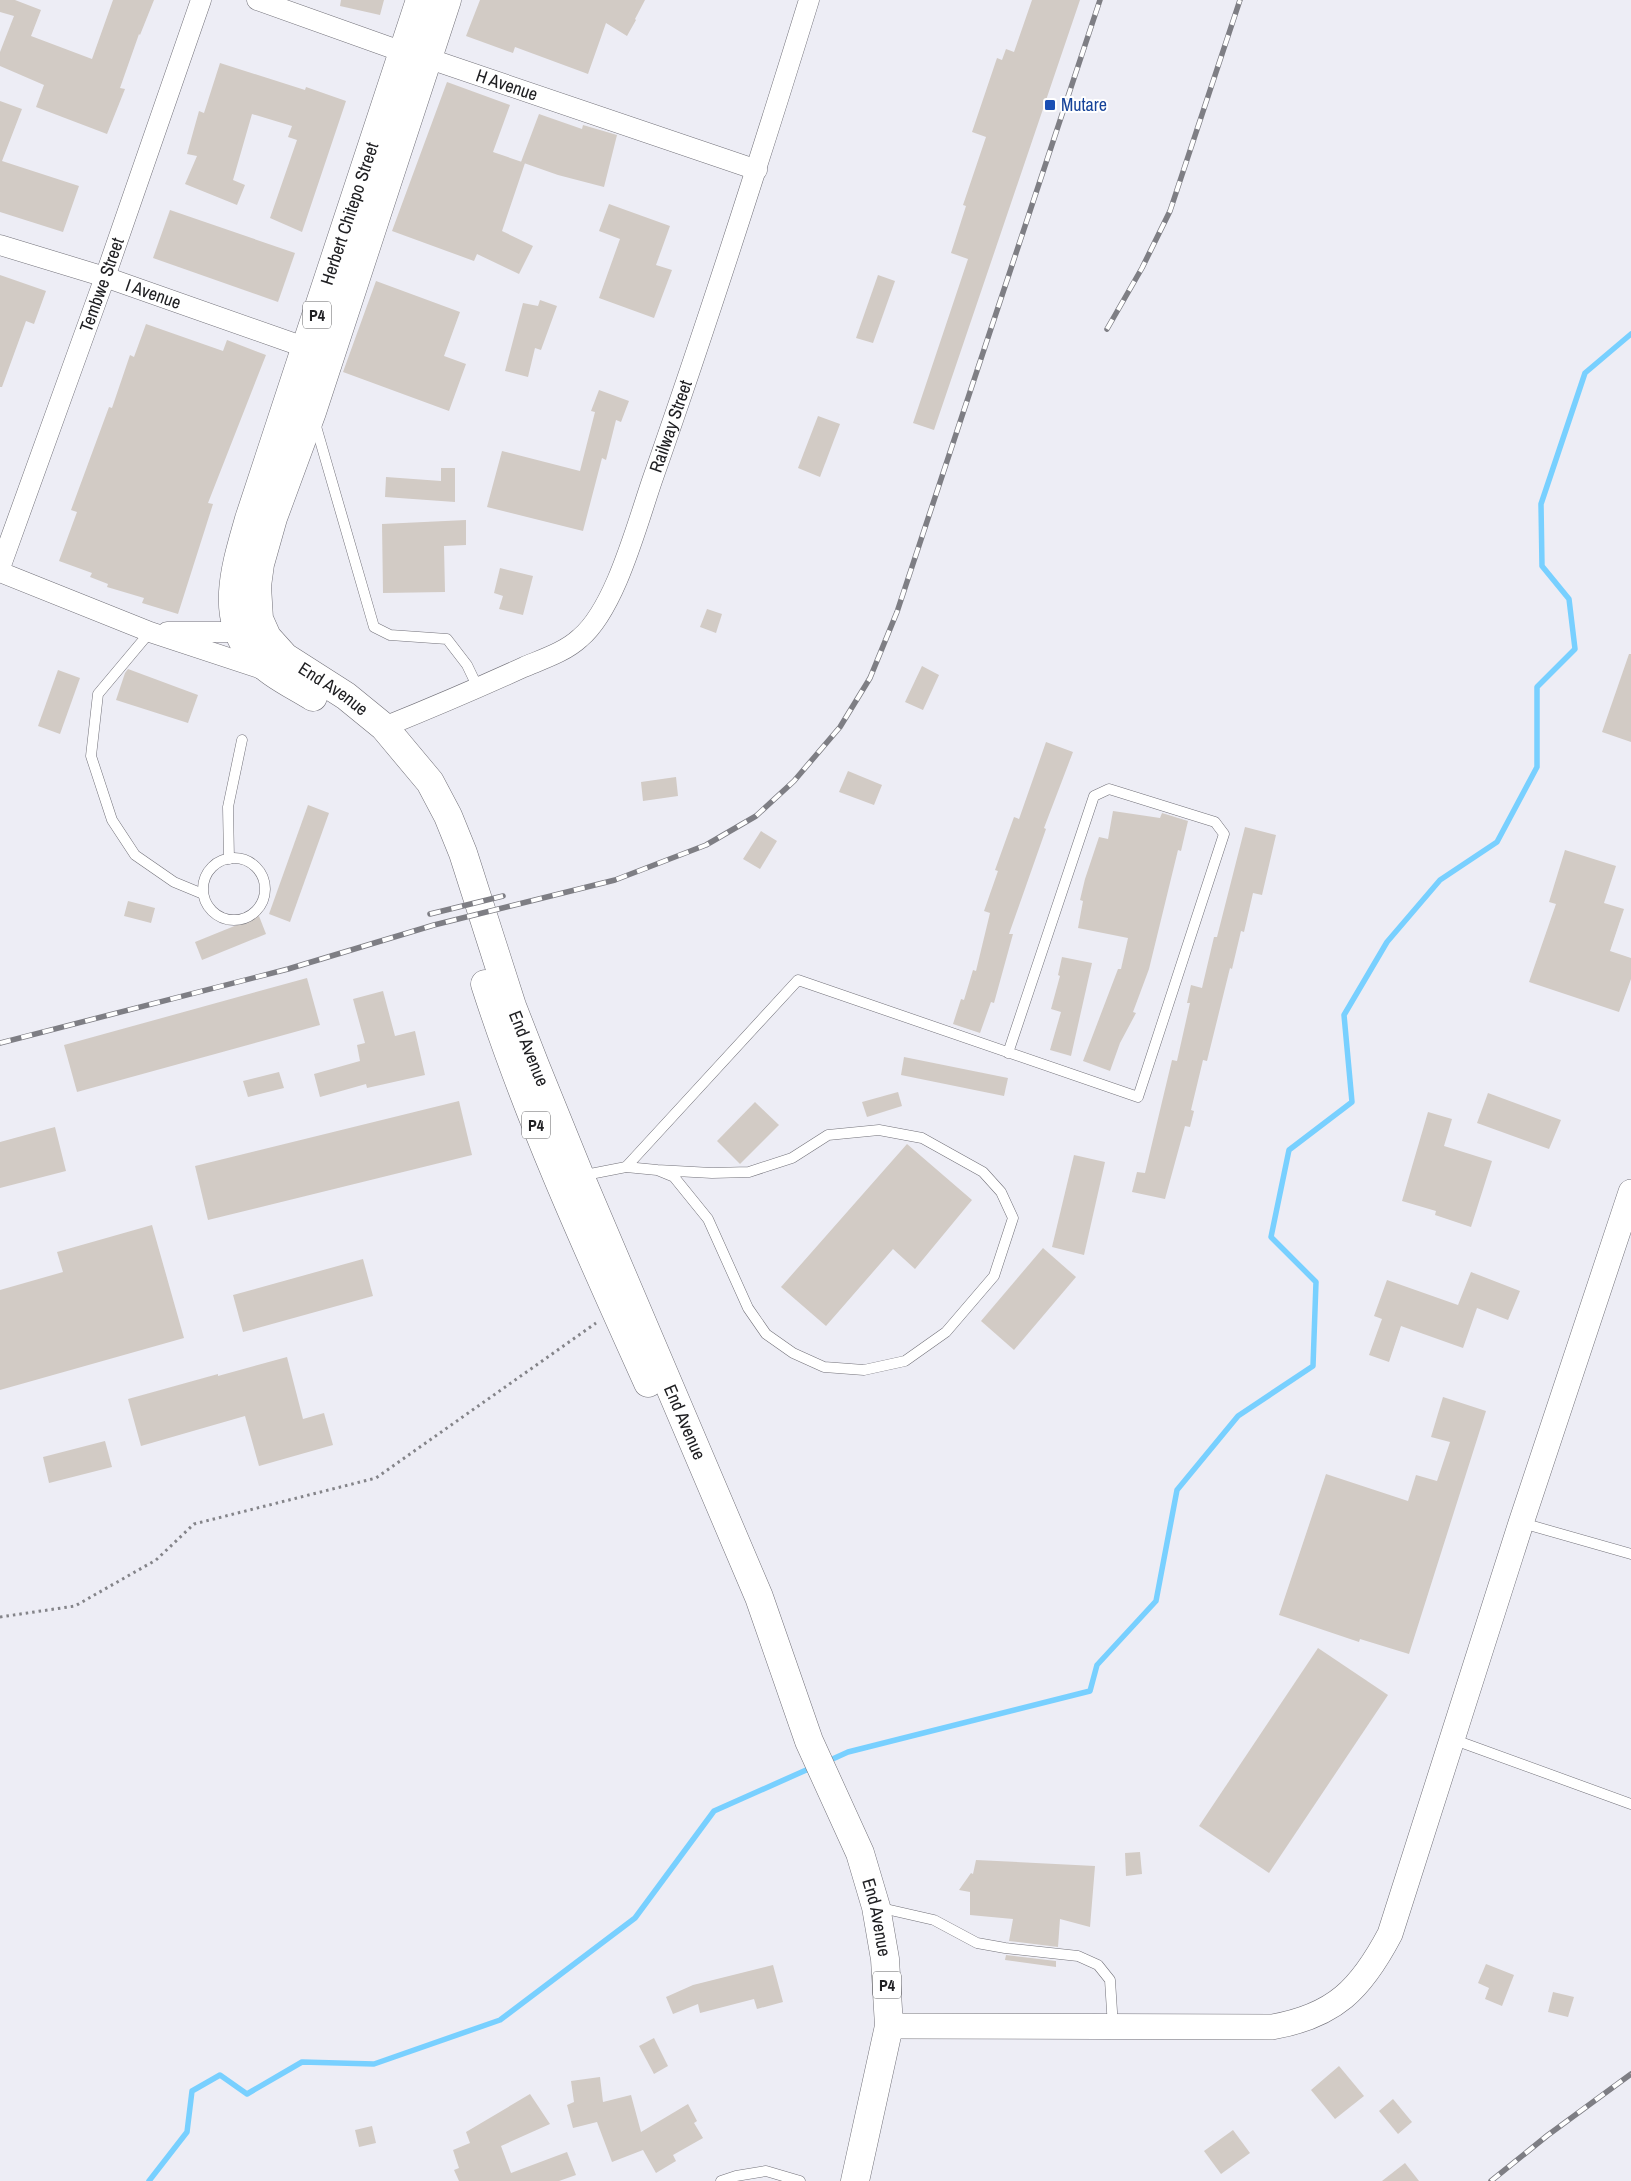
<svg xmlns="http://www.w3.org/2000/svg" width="1631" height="2181" font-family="'Archivo Narrow',sans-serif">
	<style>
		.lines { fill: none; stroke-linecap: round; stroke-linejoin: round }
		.stream { stroke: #78d0ff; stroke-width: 5.5 }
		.building { fill: #d2cbc5 }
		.service-casing { stroke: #727179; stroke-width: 11 }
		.minor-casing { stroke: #727179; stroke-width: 21 }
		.tertiary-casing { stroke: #727179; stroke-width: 26 }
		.trunk-casing { stroke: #727179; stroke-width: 29 }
		.path { stroke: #848489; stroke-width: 3; stroke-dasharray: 2.5 4; stroke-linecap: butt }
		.service { stroke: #fff; stroke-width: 10 }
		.minor { stroke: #fff; stroke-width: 20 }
		.tertiary { stroke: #fff; stroke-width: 25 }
		.trunk { stroke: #fff; stroke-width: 28 }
		.rail-casing { stroke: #7e7e84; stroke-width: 5.5 }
		.rail { stroke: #fff; stroke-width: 4; stroke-dasharray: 11; stroke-linecap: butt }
		.transit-dot { fill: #1a4fb4; stroke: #fff; stroke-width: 2 }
		.labels { text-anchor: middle; stroke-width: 4; stroke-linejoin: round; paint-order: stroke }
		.shield { fill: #fff; stroke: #636365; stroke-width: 1 }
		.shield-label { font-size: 16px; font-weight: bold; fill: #202023 }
		.street-label { font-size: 18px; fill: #202023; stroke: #fff }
		.transit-label { font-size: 18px; fill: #164399; stroke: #fff; text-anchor: start }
	</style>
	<rect width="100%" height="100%" fill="#ededf5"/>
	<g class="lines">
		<g class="stream">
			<path d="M826 1762 848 1752 1090 1691 1097 1665 1156 1601 1177 1490 1238 1416 1313 1366 1316 1282 1271 1237 1289 1150 1352 1102 1344 1015 1387 942 1440 880 1497 842 1537 767V687L1575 649 1569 599 1542 566 1541 504 1585 373 1631 334"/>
			<path d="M149 2181 187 2132 192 2091 220 2075 247 2094 302 2062 374 2064 500 2020 635 1918 714 1811 813 1767"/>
		</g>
	</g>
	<g class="building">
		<path d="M0 0H15L41 10 31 36 92 59 113 0H154L140 35 139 34 120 88 125 89 107 134 36 107 44 85 0 66V52L14 16 0 12Z"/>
		<path d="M341 0H384L380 15 340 6Z"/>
		<path d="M480 0H645L635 19 636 20 627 36 606 23 588 74 515 47 513 53 466 36Z"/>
		<path d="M1032 0H1080L934 430 913 423 968 259 951 253 966 206 963 205 986 137 972 132 997 58 1002 60 1006 49 1014 52Z"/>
		<path d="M220 63 305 90 306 87 346 101 302 232 270 218 297 140 288 137 292 126 252 114 233 180 245 185 237 205 185 184 197 156 187 154 199 111 204 113Z"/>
		<path d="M447 82 510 105 493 152 525 163 502 231 533 246 519 274 477 254 474 261 392 231Z"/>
		<path d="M0 101 22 109 2 161 79 186 63 232 0 212Z"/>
		<path d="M539 114 582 129 583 125 617 135 604 187 558 175 521 162Z"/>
		<path d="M609 204 670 226 656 265 672 270 654 318 599 298 620 239 599 231Z"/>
		<path d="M170 210 295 253 278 302 153 258Z"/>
		<path d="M0 275 46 291 34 324 26 321 2 387H0Z"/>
		<path d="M878 275 895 281 873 343 856 338Z"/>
		<path d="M376 281 460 312 444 356 466 364 449 411 343 372Z"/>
		<path d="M540 300 557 306 541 350 535 348 528 377 505 371 523 303 538 306Z"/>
		<path d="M146 324 223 351 227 340 266 355 208 503 213 504 178 614 142 603 144 598 107 587 108 584 90 577 92 573 59 561 77 512 71 510 109 407 112 408 130 355 134 357Z"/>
		<path d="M599 390 629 401 621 422 616 420 606 460 602 458 583 531 487 507 502 451 580 471 595 412 591 411Z"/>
		<path d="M818 416 840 424 820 477 798 468Z"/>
		<path d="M441 468H455V502L385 497 386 477 441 481Z"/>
		<path d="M466 520V545L444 546 445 592 383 593 382 524Z"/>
		<path d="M500 568 533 576 523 615 499 609 503 596 494 593Z"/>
		<path d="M707 609 722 614 716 633 700 627Z"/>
		<path d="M1629 654H1631V742L1602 732Z"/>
		<path d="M922 666 939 675 923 710 905 702Z"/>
		<path d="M128 669 198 695 188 723 116 700 125 673Z"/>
		<path d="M58 670 80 678 60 734 38 726Z"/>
		<path d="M1046 742 1073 752 1044 828 1046 829 1009 934H1013L994 1003 991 1002 980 1033 953 1024 961 999 964 1000 973 970 976 971 990 913 984 911 998 871 995 870 1014 817 1019 819Z"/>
		<path d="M848 771 882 785 874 805 839 792Z"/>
		<path d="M676 777 678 796 643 801 641 782Z"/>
		<path d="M308 805 329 813 290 922 269 914Z"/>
		<path d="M1113 811 1160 818 1162 813 1188 821 1181 851 1178 850 1149 969 1133 1012 1136 1013 1120 1043 1110 1071 1083 1061 1118 969H1121L1128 938 1078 928 1083 901 1080 900 1085 879 1099 837 1108 839Z"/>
		<path d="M1245 827 1276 835 1262 895 1253 893 1244 932 1241 931 1232 969 1230 968 1207 1061 1203 1060 1191 1110 1194 1111 1190 1127 1185 1126 1165 1199 1132 1192 1137 1172 1145 1173 1172 1060 1177 1061 1190 1003H1187L1191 985 1202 988 1214 937H1217Z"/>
		<path d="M761 831 777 841 760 869 743 859Z"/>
		<path d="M1565 850 1616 866 1604 903 1624 909 1610 951 1631 958V979L1619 1012 1529 982 1556 904 1549 902Z"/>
		<path d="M128 901 155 908 151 923 124 916Z"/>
		<path d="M259 916 266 934 202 960 195 942Z"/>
		<path d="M1062 957 1092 963 1071 1056 1050 1050 1061 1012 1051 1009 1060 976 1058 975Z"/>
		<path d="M307 978 320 1025 77 1092 64 1045Z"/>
		<path d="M383 991 395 1036 415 1031 425 1075 367 1088 366 1084 320 1097 314 1074 360 1061 357 1045 365 1043 353 999Z"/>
		<path d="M904 1057 1008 1078 1004 1096 901 1075Z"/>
		<path d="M279 1072 284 1088 248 1097 243 1081Z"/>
		<path d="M898 1092 902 1106 867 1117 862 1102Z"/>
		<path d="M1488 1093 1561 1120 1549 1149 1477 1123Z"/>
		<path d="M459 1101 472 1155 208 1220 195 1166Z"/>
		<path d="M755 1102 779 1125 740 1164 717 1141Z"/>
		<path d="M1428 1112 1452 1119 1444 1146 1492 1161 1471 1227 1435 1215 1436 1211 1402 1201Z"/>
		<path d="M55 1127 66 1171 0 1188V1142Z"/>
		<path d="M907 1144 972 1200 915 1269 893 1249 826 1326 781 1287Z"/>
		<path d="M1074 1155 1105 1162 1084 1255 1052 1247Z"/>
		<path d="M152 1225 184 1338 0 1390V1290L63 1272 57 1252Z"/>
		<path d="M1043 1248 1076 1277 1014 1350 981 1321Z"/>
		<path d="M363 1259 373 1296 243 1332 233 1295Z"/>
		<path d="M1471 1272 1520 1291 1508 1320 1477 1308 1463 1348 1401 1326 1389 1362 1369 1355 1382 1319 1374 1316 1387 1280 1458 1305Z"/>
		<path d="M287 1357 303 1419 324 1413 333 1445 259 1466 245 1416 141 1446 128 1399 218 1374V1376Z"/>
		<path d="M1443 1397 1486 1411 1409 1654 1360 1639 1359 1642 1279 1615 1326 1474 1408 1501 1416 1475 1437 1481 1450 1442 1431 1437Z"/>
		<path d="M105 1441 112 1467 49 1483 43 1457Z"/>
		<path d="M1318 1648 1388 1695 1269 1873 1199 1826Z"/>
		<path d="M1140 1852 1142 1874 1126 1876 1125 1853Z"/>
		<path d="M976 1860 1095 1866 1090 1927 1060 1919 1058 1947 1009 1941 1013 1919 970 1915V1892L959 1890 971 1873 973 1874Z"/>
		<path d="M1006 1955 1056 1961V1967L1005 1960Z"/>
		<path d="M1486 1964 1514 1975 1502 2006 1485 1999 1489 1988 1478 1983Z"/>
		<path d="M773 1965 783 2002 757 2009 754 1999 700 2013 698 2004 673 2014 666 1997 693 1985Z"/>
		<path d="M1553 1992 1574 1997 1568 2017 1548 2012Z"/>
		<path d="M654 2038 668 2066 654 2074 639 2046Z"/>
		<path d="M1339 2066 1364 2096 1335 2119 1311 2090Z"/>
		<path d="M600 2077 603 2102 631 2095 641 2132 688 2104 697 2121 694 2123 703 2138 673 2155 676 2161 656 2173 643 2150 612 2162 597 2122 573 2128 567 2105 574 2102 571 2081Z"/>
		<path d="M530 2094 550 2124 501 2146 511 2173 567 2152 576 2175 559 2181H459L454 2170 459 2168 453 2150 470 2143 466 2132Z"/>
		<path d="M1393 2099 1412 2122 1398 2134 1379 2111Z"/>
		<path d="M372 2126 376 2143 359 2147 355 2130Z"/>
		<path d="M1233 2130 1250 2153 1221 2174 1204 2151Z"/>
		<path d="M1405 2163 1419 2181H1382Z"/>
	</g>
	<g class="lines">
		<g class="service-casing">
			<g id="service">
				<path d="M315 423 374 627 390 635 447 639 467 665 478 688"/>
				<path d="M150 632 98 694 91 756 112 820 135 855 174 882 203 894"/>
				<circle cx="234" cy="889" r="31"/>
				<path d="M229 859 228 807 242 740"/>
				<path d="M626 1167 798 980 1138 1097 1224 834 1215 822 1109 789 1094 796 1008 1053"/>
				<path d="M580 1176 626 1167 657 1170 674 1177 708 1219 748 1308 766 1334 793 1353 824 1367 864 1370 905 1361 946 1332 994 1276 1013 1218 1001 1192 983 1172 922 1138 879 1130 828 1135 792 1158 749 1172 712 1173 657 1170"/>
				<path d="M1522 1523 1631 1554"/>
				<path d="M1452 1739 1631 1804"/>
				<path d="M877 1907 934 1920 977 1943 1005 1948 1078 1956 1098 1965 1110 1980 1113 2027"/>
				<path d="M721 2181 736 2176 766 2171 800 2181"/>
			</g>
		</g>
		<g class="minor-casing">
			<g id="minor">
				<path id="s1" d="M257 0 403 52 427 58 757 170"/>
				<path id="s2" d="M0 245 105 277 307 348"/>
				<path id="s3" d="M0 568 105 277 201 0"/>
				<path d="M0 572 150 632 265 670"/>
				<path d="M167 632H237L248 625"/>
				<path id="s4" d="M384 727C431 708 478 688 524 667 543 659 565 652 580 638 616 608 638 520 654 475 709 318 760 159 809 0"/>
			</g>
		</g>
		<g class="tertiary-casing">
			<path id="tertiary" d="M889 2026 1272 2027C1335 2016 1361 1989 1390 1934L1521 1523 1631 1192"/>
		</g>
		<g class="trunk-casing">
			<g id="trunk">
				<path id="s5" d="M447 0 312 412 273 518 260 564 257 586 259 619 267 637 285 657 346 696 384 727 430 782 448 816 463 853 512 1006 535 1065 580 1176 759 1597 809 1741 860 1853 876 1907 885 1959 889 2026 855 2181"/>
				<path id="s6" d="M313 697C292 684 266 672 250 652 219 613 237 562 249 519L420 0"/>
				<path d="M485 984C529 1121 589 1252 648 1383"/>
			</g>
		</g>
		<path class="path" d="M0 1617 75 1606 156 1560 194 1524 376 1478 596 1323"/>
		<use href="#service" class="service"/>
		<use href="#minor" class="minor"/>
		<use href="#tertiary" class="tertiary"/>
		<use href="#trunk" class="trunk"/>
		<g class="rail-casing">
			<g id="rail">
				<path d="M1107 329 1142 268 1170 211 1240 0"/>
				<path d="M430 914 503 896"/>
				<path d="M0 1043 288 969 434 925 615 880 706 845 756 816 794 781 840 727 870 678 897 612 1100 0"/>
				<path d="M1491 2181 1548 2135 1631 2074"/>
			</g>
		</g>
		<use href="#rail" class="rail"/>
	</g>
	<rect class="transit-dot" x="1044" y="99" width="12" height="12" rx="2.5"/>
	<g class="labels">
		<g class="shield">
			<rect x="303" y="301.5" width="28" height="27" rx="4"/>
			<rect x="522" y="1111.5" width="28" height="27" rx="4"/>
			<rect x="873" y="1971.5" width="28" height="27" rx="4"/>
		</g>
		<g class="shield-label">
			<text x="317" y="321">P4</text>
			<text x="536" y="1131">P4</text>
			<text x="887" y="1991">P4</text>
		</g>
		<g class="street-label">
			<text dy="6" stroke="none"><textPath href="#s1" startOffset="264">H Avenue</textPath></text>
			<text dy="6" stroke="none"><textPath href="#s6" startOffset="538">Herbert Chitepo Street</textPath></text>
			<text dy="6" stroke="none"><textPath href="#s3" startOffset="301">Tembwe Street</textPath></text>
			<text dy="6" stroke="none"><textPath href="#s2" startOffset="161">I Avenue</textPath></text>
			<text dy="6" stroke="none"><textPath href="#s4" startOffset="448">Railway Street</textPath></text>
			<text dy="6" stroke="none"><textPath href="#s5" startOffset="754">End Avenue</textPath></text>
			<text dy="6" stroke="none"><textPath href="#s5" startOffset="1174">End Avenue</textPath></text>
			<text dy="6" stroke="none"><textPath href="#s5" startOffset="1579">End Avenue</textPath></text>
			<text dy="6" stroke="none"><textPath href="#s5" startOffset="2111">End Avenue</textPath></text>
		</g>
		<g class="transit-label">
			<text x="1061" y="111">Mutare</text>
		</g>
	</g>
</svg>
